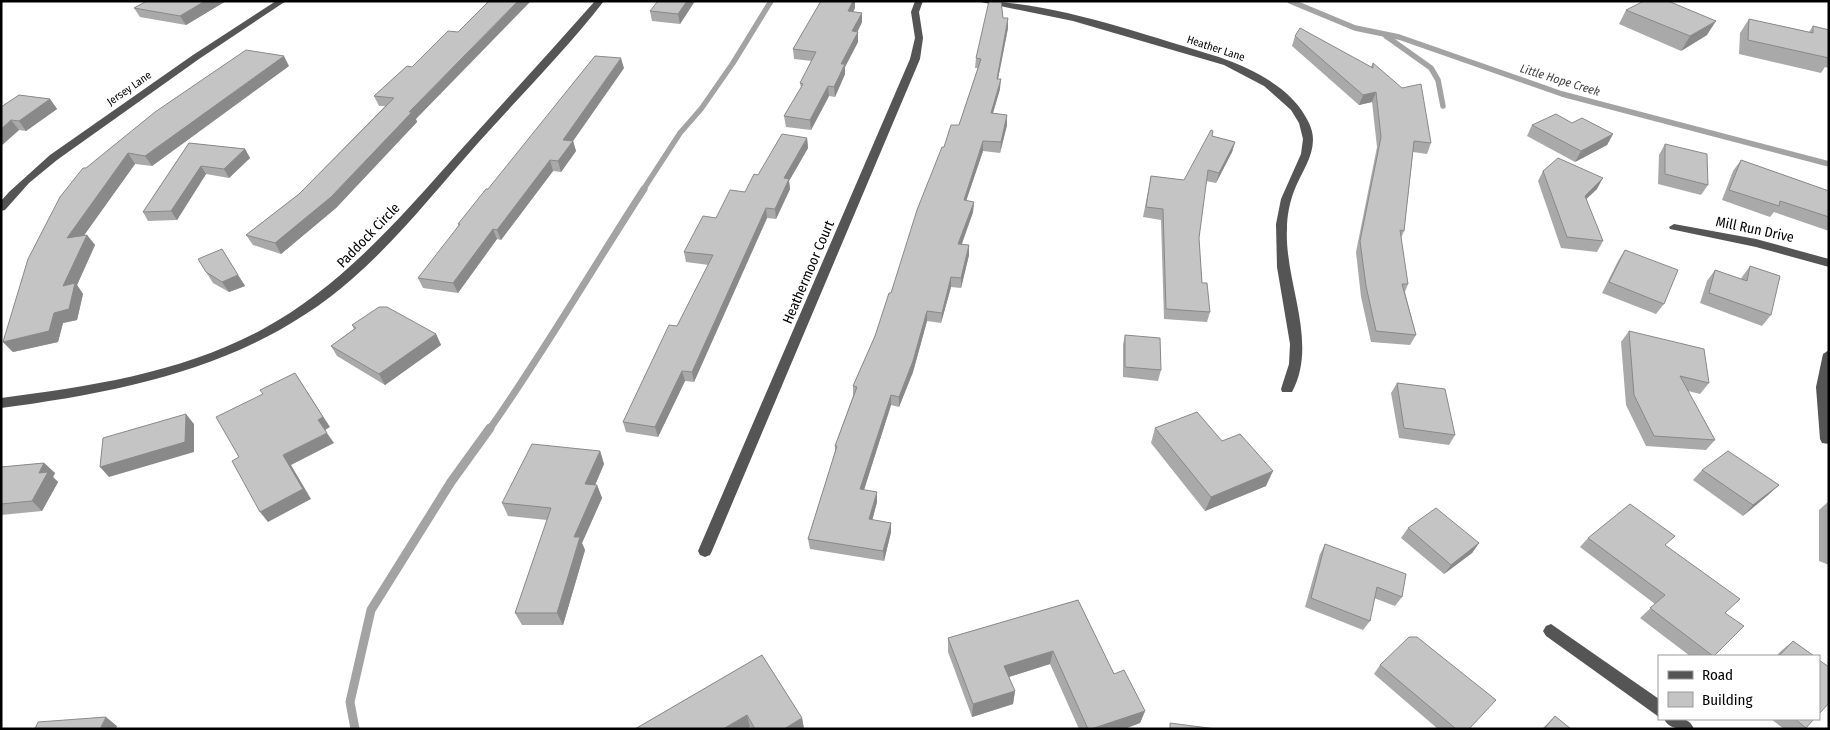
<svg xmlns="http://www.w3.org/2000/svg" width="1830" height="730" font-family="'Fira Sans Condensed',sans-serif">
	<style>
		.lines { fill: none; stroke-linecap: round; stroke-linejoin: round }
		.stream-far2 { stroke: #a3a3a3; stroke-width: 5.5 }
		.stream-far1 { stroke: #a3a3a3; stroke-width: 7 }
		.stream { stroke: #a3a3a3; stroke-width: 9 }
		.minor { fill: #555; fill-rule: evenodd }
		.wall { fill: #a9a9a9 }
		.shaded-wall { fill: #898989 }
		.building { fill: #c4c4c4; stroke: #898989 }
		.labels { text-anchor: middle; stroke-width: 4; stroke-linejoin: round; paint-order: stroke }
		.far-street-label { font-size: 11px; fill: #000; stroke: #fff }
		.far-water-label { font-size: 12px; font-style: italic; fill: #444; stroke: #fff }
		.street-label { font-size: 14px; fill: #000; stroke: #fff }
	</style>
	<rect width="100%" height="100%" fill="#fff"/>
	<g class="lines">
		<g class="stream-far2">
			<path d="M1290 1 1355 28 1399 37 1562 94 1829 164"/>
			<path d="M1386 36 1431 68 1438 80 1443 106"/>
			<path d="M643 190 680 133 701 109 733 63 771 1"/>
		</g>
		<path class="stream-far1" d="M489 430C544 352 592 269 644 189"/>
		<path class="stream" d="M355 729 350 702 371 610 451 482 490 428"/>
		<g class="minor">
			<path d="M276 1H286L199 59 57 160 29 183 5 210 1 211V201L9 192 50 155 193 55Z"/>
			<path d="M595 1H604C565 51 520 96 478 143 437 189 398 239 352 279 253 366 127 391 1 408V398C91 386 182 373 263 329 342 286 399 219 458 153 504 102 550 52 595 1Z"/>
			<path d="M915 1H923L919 12 923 38 920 59 712 551 710 555 705 557 700 555 698 551 910 59 915 38 911 12Z"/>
			<path d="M976 1C1052 1 1145 35 1219 57 1253 69 1293 88 1309 123 1321 148 1303 168 1294 191 1290 202 1287 215 1287 228 1284 282 1319 342 1292 392H1282L1281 389 1289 364 1290 344 1277 267 1276 224 1281 199 1301 154 1303 139 1299 123 1291 110 1264 86 1224 65 1073 21Z"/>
			<path d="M1674 224 1756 239 1829 259V267L1756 247 1670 229 1669 227Z"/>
			<path d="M1829 350V444L1822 443 1820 439 1816 387 1823 354Z"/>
			<path d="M1551 624 1659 699V717L1546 636 1543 631 1546 626Z"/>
			<path d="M1664 719C1676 718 1689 716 1694 729 1682 729 1669 730 1664 719Z"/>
		</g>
	</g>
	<g class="wall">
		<path d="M147 1H226L186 25 140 17 134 8Z"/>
		<path d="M695 1 680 24 652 21 650 11Z"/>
		<path d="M821 1H855V8L853 12 862 13V22L857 32 858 42 845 67V74L835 97 829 96 811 130 786 127 784 116 801 88 800 83 812 61 794 59 793 49Z"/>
		<path d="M1626 10 1707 35 1681 51 1619 24Z"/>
		<path d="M1749 19 1809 32 1813 26 1829 30V68L1825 67 1821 73 1739 54 1740 33Z"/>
		<path d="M1008 28 998 79 1000 89 993 113 1007 115V125L1000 153 983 151 966 201 974 202 973 212 962 244 969 255 961 288 951 287 941 323 927 321 913 372 899 407 891 405 864 490 877 492V502L872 520 891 523V532L884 561 810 549 808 539 835 452V446L853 396V386L875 336 944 147 959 125 978 68H975L976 58Z"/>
		<path d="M1295 36 1371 67 1373 63 1431 143 1427 154 1413 152 1404 231 1401 238 1408 284 1405 292 1416 335 1410 345 1371 342 1361 297 1356 252 1377 147 1372 102 1359 105 1292 46Z"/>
		<path d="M289 66 152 166 135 164 84 235H87L95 245 77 285 83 294 77 320 63 323 58 342 13 352 3 342 86 168Z"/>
		<path d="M407 66 416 119 417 122 336 208 281 254 253 245 246 235 299 194 385 106H379L374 96Z"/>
		<path d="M624 68 573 141 576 151 561 172 553 171 501 240 497 239 458 293 423 288 418 278 459 227 458 224 488 189Z"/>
		<path d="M19 95 50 99 57 109 26 131 19 130 1 146Z"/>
		<path d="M1572 123 1613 134 1607 145 1575 162 1527 136 1532 125Z"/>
		<path d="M1212 136 1235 142 1232 152 1216 183 1206 181 1199 238 1202 283 1210 312 1207 322 1164 319 1161 220 1143 217 1151 176 1184 180Z"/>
		<path d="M807 138 808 148 789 181 790 189 776 219 767 218 694 382 685 381 658 437 626 432 623 422 677 326 709 265 686 262 684 252 716 218Z"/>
		<path d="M189 143 245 149 250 158 229 178 206 174 177 220 148 221 143 212Z"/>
		<path d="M1665 144 1708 185 1701 195 1658 184 1659 155Z"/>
		<path d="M1741 160 1829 191V231L1774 212 1770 217 1722 200 1733 171Z"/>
		<path d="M1543 171 1597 189 1586 199 1603 241 1597 252 1561 248 1538 181Z"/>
		<path d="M222 249 245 286 229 292 213 283 206 272Z"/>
		<path d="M1625 250 1664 304 1656 314 1602 293 1618 261Z"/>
		<path d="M1750 266 1771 315 1762 326 1700 303 1707 281 1715 270 1741 279 1742 277Z"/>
		<path d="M352 325 436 334 441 345 385 385 337 356 331 346 354 329Z"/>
		<path d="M1629 331 1709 383 1700 394 1688 391 1715 440 1706 450 1646 446 1626 405 1621 342Z"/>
		<path d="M1125 335 1161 370 1158 381 1123 377V345Z"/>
		<path d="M1397 383 1455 435 1449 445 1399 438 1391 393Z"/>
		<path d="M1155 428 1222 441 1266 486 1205 511 1151 443Z"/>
		<path d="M600 451 604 464 595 485H597L602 498 582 543 585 550 563 625H522L515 613 547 520 508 516 502 503Z"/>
		<path d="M44 463 55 473 53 477 58 482 42 511 1 515V467Z"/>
		<path d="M1702 470 1779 485 1768 495 1743 516 1693 480Z"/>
		<path d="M1829 501V565L1819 561V510Z"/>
		<path d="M1408 528 1479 543 1472 553 1444 574 1401 538Z"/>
		<path d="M1588 538 1666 546 1725 613 1714 656H1690L1640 618 1655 604 1580 547Z"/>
		<path d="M1325 544 1402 597 1395 606 1374 598 1370 621 1363 630 1305 607 1320 554Z"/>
		<path d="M1078 600 1114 674 1145 711 1140 723 1124 729H1079L1050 664 1009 677 1015 691 1013 704 972 717 948 652V638Z"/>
		<path d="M1793 641 1814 656H1776L1781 651Z"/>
		<path d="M762 655 802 718 804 729H751L750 727 747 729H635Z"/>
		<path d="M1380 665 1469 729H1438L1374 674Z"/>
		<path d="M1555 716 1571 729H1542Z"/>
		<path d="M1771 719H1814L1804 729H1784Z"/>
	</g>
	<g class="shaded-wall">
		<path d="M205 1H226L186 25 180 16Z"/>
		<path d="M518 1H531L416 119 417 122 336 208 281 254 275 243 409 112Z"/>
		<path d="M687 1H695L680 24 678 14Z"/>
		<path d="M853 1H855V8L848 21V11Z"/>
		<path d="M862 13V22L853 41 852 31Z"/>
		<path d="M1008 18V28L996 89 997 79Z"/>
		<path d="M1716 21 1707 35 1681 51 1690 36Z"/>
		<path d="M858 32V42L845 67V74L835 97 834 87 841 64Z"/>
		<path d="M284 56 289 66 152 166 145 156Z"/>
		<path d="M621 58 624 68 573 141 576 151 561 172 558 161 563 140Z"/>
		<path d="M1001 79 1000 89 990 123 991 113Z"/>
		<path d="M828 86 829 96 811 130 810 120Z"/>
		<path d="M1376 92 1372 102 1359 105 1363 95Z"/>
		<path d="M50 99 57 109 26 131 19 121Z"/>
		<path d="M1007 115V125L1000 153 1001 142Z"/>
		<path d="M11 120 19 130 1 146V129Z"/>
		<path d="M1613 134 1607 145 1575 162 1581 151Z"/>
		<path d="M807 138 808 148 789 181 790 189 776 219 775 209 784 178Z"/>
		<path d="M983 141V151L963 210 964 200Z"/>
		<path d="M1235 142 1232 152 1216 183 1219 173Z"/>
		<path d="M245 149 250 158 229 178 224 169Z"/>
		<path d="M128 153 135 164 75 248 67 238Z"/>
		<path d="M550 160 553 171 501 240 497 230Z"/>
		<path d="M201 166 206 174 177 220 171 211Z"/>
		<path d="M1603 178 1597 189 1579 206 1585 196Z"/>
		<path d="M974 202 973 212 958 254V244Z"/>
		<path d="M766 208 767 218 694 382 692 372Z"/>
		<path d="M493 229 497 239 458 293 453 283Z"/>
		<path d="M87 235 95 245 77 285 83 294 77 320 63 323 58 342 13 352 3 342 54 313 63 286Z"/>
		<path d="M969 245V255L961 288V278Z"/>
		<path d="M238 275 245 286 229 292 222 282Z"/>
		<path d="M951 277V287L941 323 942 313Z"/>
		<path d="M927 311V321L913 372 899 407V397Z"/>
		<path d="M436 334 441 345 385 385 379 374Z"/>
		<path d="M682 371 685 381 658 437 655 427Z"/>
		<path d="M295 373 330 427 325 430 318 420Z"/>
		<path d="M891 395V405L861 499 860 489Z"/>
		<path d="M186 414 194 424V452L109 477 100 467Z"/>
		<path d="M327 433 334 443 291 465 311 499 268 522 260 512 283 455Z"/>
		<path d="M600 451 604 464 590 497 585 484Z"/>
		<path d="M44 463 55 473 53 477 58 482 42 511 32 501 39 473Z"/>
		<path d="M1273 471 1266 486 1205 511 1211 497Z"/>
		<path d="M597 485 602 498 582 543 585 550 563 625 557 613 574 537Z"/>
		<path d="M1779 485 1768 495 1743 516 1753 505Z"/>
		<path d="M877 492V502L870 529 869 519Z"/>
		<path d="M891 523V532L884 561 883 551Z"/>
		<path d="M1479 543 1472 553 1444 574 1451 565Z"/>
		<path d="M1053 651 1050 664 1002 679 1004 666Z"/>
		<path d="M1015 691 1013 704 972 717 973 704Z"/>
		<path d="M1145 711 1140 723 1124 729H1091Z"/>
		<path d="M747 715 750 727 747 729H723Z"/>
		<path d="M106 717 117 726 116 729H100Z"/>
		<path d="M802 718 804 729H784Z"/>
	</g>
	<g class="building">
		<path d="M147 1H205L180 16 134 8Z"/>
		<path d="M489 1H518L409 112H412L331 197 275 243 246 235 299 194 394 98 374 96 407 66 412 67 448 31 458 32Z"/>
		<path d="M658 1H687L678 14 650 11Z"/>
		<path d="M821 1H853L848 11 862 13 852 31 858 32 841 64H845L834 87 828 86 810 120 784 116 803 84 800 83 816 52 793 49Z"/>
		<path d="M989 1H1001L1003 18H1008L997 79H1001L991 113 1007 115 1001 142 983 141 964 200 974 202 958 244 969 245 961 278 951 277 942 313 927 311 913 361 899 397 891 395 860 489 877 492 869 519 891 523 883 551 808 539 837 446H835L857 387 853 386 875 336 889 293H891L917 210 942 147H944L951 125H959L981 59 976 58Z"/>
		<path d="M1644 1H1668L1716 21 1690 36 1626 10Z"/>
		<path d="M1749 19 1813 33V26L1829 30V58L1748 40Z"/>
		<path d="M1300 28 1373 68V63L1402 88 1421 84 1431 143 1414 141 1404 231 1400 230 1408 284H1402L1416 335 1376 331 1366 286 1360 241 1381 137 1376 92 1363 95 1295 36Z"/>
		<path d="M246 50 284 56 145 156 128 153 67 238 87 235 63 286 75 283 69 309 54 313 49 331 3 342 28 259 60 197 83 168H86L155 112Z"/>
		<path d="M595 56 621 58 563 140 573 141 558 161 550 160 497 230 493 229 453 283 418 278 460 224H458L486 189H488Z"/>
		<path d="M19 95 50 99 19 121 11 120 1 129V107Z"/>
		<path d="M1556 114 1572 123 1582 118 1613 134 1581 151 1532 125Z"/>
		<path d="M1211 130 1213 131 1212 136 1235 142 1219 173 1208 170 1199 238 1202 283H1207L1210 312 1166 309 1163 209 1146 207 1151 176 1184 180Z"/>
		<path d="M782 134 807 138 784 178 789 179 775 209 766 208 692 372 682 371 655 427 623 422 669 325 677 326 713 255 684 252 703 216 716 218 730 190 745 192 754 174 758 175Z"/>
		<path d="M189 143 245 149 224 169 201 166 171 211 143 212Z"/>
		<path d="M1665 144 1707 154 1708 185 1665 174Z"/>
		<path d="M1558 158 1603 178 1585 196 1603 241 1567 237 1543 171Z"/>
		<path d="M1741 160 1829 191V217L1780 201 1779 206 1729 190Z"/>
		<path d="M222 249 238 275 222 282 206 272 198 259Z"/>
		<path d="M1625 250 1678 270 1664 304 1609 282Z"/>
		<path d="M1750 266 1780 276 1771 315 1709 293 1715 270 1747 281Z"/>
		<path d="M379 307H387L436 334 379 374 331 346 356 328 352 325Z"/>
		<path d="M1629 331 1704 349 1709 383 1680 376 1715 440 1654 436 1634 395Z"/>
		<path d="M1125 335 1160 338 1161 370 1125 367Z"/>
		<path d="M295 373 323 417 318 420 327 433 283 455 303 489 260 512 232 461 239 457 216 417 263 394 260 390Z"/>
		<path d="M1397 383 1445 389 1455 435 1404 428Z"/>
		<path d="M1197 412 1222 441 1240 434 1273 471 1211 497 1155 428Z"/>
		<path d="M186 414 185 442 100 467 103 438Z"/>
		<path d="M532 444 600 451 585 484 597 485 574 537H580L557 613H515L551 508 502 503Z"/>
		<path d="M1728 451 1779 485 1753 505 1702 470Z"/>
		<path d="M44 463 39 473 48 472 32 501 1 504V467Z"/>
		<path d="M1630 504 1675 536 1665 545 1740 599 1725 613 1744 626 1714 656H1713L1650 608 1665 595 1588 538Z"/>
		<path d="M1436 508 1479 543 1451 565 1408 528Z"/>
		<path d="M1325 544 1406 574 1402 597 1377 587 1370 621 1311 598Z"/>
		<path d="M1078 600 1114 674 1124 670 1145 711 1091 729H1088L1053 651 1004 666 1015 691 973 704 948 638Z"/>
		<path d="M1409 637H1417L1496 700 1469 729H1456L1380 665Z"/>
		<path d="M1793 641 1814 656H1779Z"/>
		<path d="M762 655 802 718 784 729H755L747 715 723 729H635Z"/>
		<path d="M1819 660 1829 667V703L1819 714Z"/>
		<path d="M1555 716 1571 729H1544Z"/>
		<path d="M106 717 100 729H35L38 722Z"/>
		<path d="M1795 719H1814L1806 728Z"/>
		<path d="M1170 723 1216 729H1170Z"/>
	</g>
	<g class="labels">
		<g class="far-street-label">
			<text transform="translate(1216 48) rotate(18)" y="4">Heather Lane</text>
			<text transform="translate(129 88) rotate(-35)" y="4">Jersey Lane</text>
		</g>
		<g class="far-water-label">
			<text transform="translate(1560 80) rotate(17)" y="4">Little Hope Creek</text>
		</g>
		<g class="street-label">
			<text transform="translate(1755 229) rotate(12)" y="5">Mill Run Drive</text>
			<text transform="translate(368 235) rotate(-46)" y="5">Paddock Circle</text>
			<text transform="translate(808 272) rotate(-67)" y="5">Heathermoor Court</text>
		</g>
	</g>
	<rect width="1830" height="730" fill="none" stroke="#000000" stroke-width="5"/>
	<rect x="1658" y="655" width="162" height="65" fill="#ffffff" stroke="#999999"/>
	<rect x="1668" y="671" width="25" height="8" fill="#555555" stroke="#999999"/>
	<text x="1702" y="680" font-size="15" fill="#000000">Road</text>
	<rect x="1668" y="692" width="25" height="15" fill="#c4c4c4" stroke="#999999"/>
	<text x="1702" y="705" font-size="15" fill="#000000">Building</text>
</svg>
